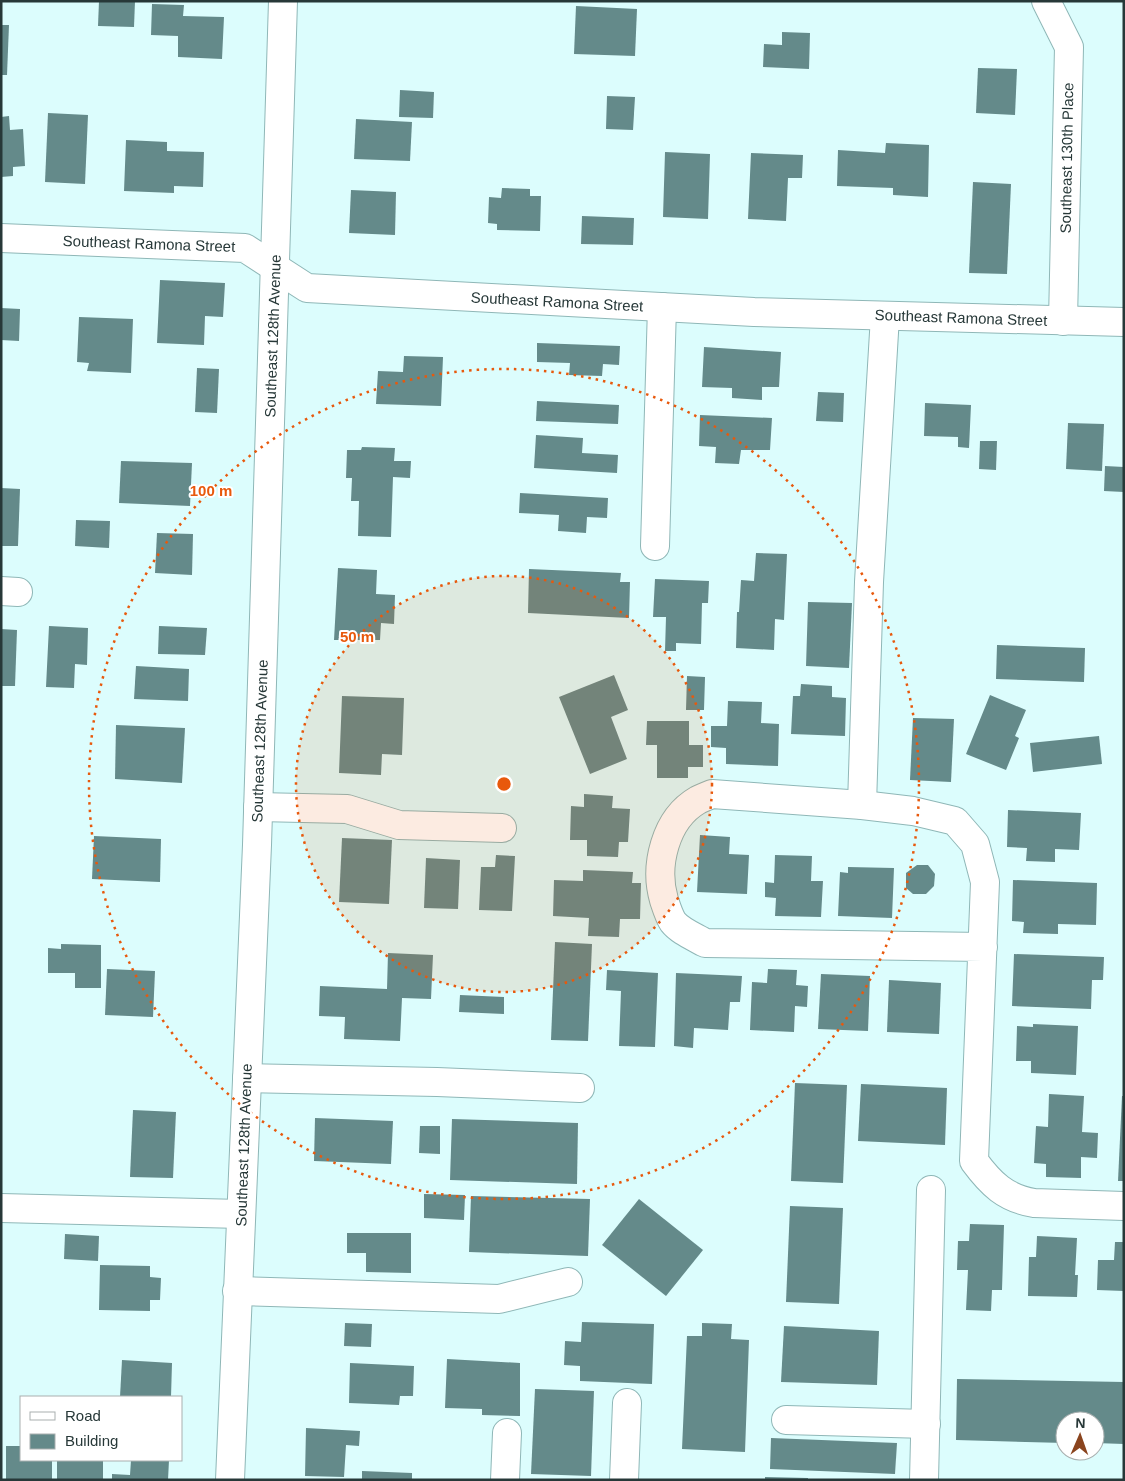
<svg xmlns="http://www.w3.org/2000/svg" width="1125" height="1481" font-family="Arial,sans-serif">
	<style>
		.building { fill: #648a8a }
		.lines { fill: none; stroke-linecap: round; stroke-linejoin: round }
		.minor-casing { stroke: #8fb7b7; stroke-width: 30 }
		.minor { stroke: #fff; stroke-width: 28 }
		.ring { fill: none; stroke: #e8590c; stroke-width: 2.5; stroke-dasharray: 2.5 5 }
		.labels { text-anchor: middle; stroke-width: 4; stroke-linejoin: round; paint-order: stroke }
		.street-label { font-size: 15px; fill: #273838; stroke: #fff }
		.centre { fill: #e8590c; stroke: #fff; stroke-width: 2.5 }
		.ring-label { font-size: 15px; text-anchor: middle; font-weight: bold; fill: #e8590c; stroke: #fff; stroke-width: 4; stroke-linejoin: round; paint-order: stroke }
	</style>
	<rect width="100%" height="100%" fill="#dcfdfd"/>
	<g class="building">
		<path d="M99 1H135L134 27 98 26Z"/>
		<path d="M152 4 184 5 183 16 224 17 222 59 178 57V36L151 35Z"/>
		<path d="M576 6 637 9 635 56 574 54Z"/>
		<path d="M1 25H9L7 75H1Z"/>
		<path d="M782 32 810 33 809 69 763 67 764 44 782 45Z"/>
		<path d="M978 68 1017 69 1015 115 976 113Z"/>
		<path d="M400 90 434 92 433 118 399 117Z"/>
		<path d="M607 96 635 97 633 130 606 129Z"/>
		<path d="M48 113 88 115 85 184 45 182Z"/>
		<path d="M9 116 10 130 23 129 25 166 13 167V176L1 177V117Z"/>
		<path d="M356 119 412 122 410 161 354 159Z"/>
		<path d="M126 140 167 142V151L204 152 203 187 174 186V193L124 191Z"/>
		<path d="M886 143 929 145 928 197 893 195V188L837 186 838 150 885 153Z"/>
		<path d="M665 152 710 154 708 219 663 217Z"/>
		<path d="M751 153 803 155 802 178H788L786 221 748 219Z"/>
		<path d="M973 182 1011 184 1007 274 969 273Z"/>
		<path d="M502 188 530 189V196H541L540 231 497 230V224L488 223 489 197 501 198Z"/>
		<path d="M351 190 396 192 395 235 349 233Z"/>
		<path d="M582 216 634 218 633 245 581 244Z"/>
		<path d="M160 280 225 283 223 317 205 316 204 345 157 343Z"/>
		<path d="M1 308 20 309 19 341 1 340Z"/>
		<path d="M79 317 133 319 131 373 87 371 89 363 77 362Z"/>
		<path d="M537 343 620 346 619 365 603 364 602 376 569 375 570 363 537 362Z"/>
		<path d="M704 347 781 352 779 387H762V400L732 398V388L702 387Z"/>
		<path d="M404 356 443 357 441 406 376 404 378 371 403 372Z"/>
		<path d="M197 368 219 369 217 413 195 412Z"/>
		<path d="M818 392 844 393 843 422 816 421Z"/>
		<path d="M537 401 619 405 618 424 536 421Z"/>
		<path d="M925 403 971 405 969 448 958 447V437L924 436Z"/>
		<path d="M700 415 772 418 770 450H741L739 464 715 463 716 447 699 446Z"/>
		<path d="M1068 423 1104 424 1102 471 1066 469Z"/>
		<path d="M536 435 583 438 582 453 618 455 617 473 534 468Z"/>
		<path d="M980 441H997L996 470 979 469Z"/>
		<path d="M362 447 395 448 394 461H411L410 478 393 477 391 537 358 536 359 501H351L352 478H346L347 450H361Z"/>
		<path d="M121 461 192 463 190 506 119 503Z"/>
		<path d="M1105 466 1124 467V492L1104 491Z"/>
		<path d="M1 488 20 489 18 546H1Z"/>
		<path d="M520 493 608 498 607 518 587 517 586 533 558 531 559 515 519 513Z"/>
		<path d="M76 520 110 521 109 548 75 546Z"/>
		<path d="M157 533 193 534 192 575 155 573Z"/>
		<path d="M756 553 787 554 784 620 775 619 774 650 736 648 737 612H739L741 580 754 581Z"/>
		<path d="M338 568 377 570 376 594 395 595 394 624 381 623 380 640H334Z"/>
		<path d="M529 569 621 573 620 582H630L629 618 528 613Z"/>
		<path d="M655 579 709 581 708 603H702L701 644 676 643V651H665L666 617H653Z"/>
		<path d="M808 602 852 603 849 668 806 666Z"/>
		<path d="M49 626 88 628 87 665 75 664 74 688 46 687Z"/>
		<path d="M159 626 207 628 205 655 158 654Z"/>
		<path d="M1 629 17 630 15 686H1Z"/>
		<path d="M997 645 1085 648 1084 682 996 679Z"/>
		<path d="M136 666 189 669 188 701 134 699Z"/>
		<path d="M614 675 628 710 611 717 627 759 590 774 559 697Z"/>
		<path d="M687 676 705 677 704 710H686Z"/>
		<path d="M801 684 832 686V697L846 698 845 736 791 734 793 696H800Z"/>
		<path d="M990 695 1026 710 1015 736 1019 738 1006 770 966 754Z"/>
		<path d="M342 696 404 698 402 755 382 754 381 775 339 773Z"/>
		<path d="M728 701 762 702 761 723 779 724 778 766 726 764V748L711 747V726H727Z"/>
		<path d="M913 718 954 719 951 782 910 780Z"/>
		<path d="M647 721H689V745H703V767H688V778H657V745H646Z"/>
		<path d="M116 725 185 728 182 783 115 779Z"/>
		<path d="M1099 736 1102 764 1033 772 1030 743Z"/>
		<path d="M584 794 613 796 612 808 630 809 628 842H619L618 857 587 856V840H570L571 806 584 807Z"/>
		<path d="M1008 810 1081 813 1079 850 1055 849V862L1026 861 1027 848 1007 847Z"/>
		<path d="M700 835 730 837 729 854 749 855 747 894 697 892Z"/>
		<path d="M94 836 161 839 160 882 92 879Z"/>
		<path d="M342 838 392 840 389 904 339 902Z"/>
		<path d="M496 855 515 856 512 911 479 910 481 867H495Z"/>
		<path d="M775 855 812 856 811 881H823L821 917 775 916 776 898 765 897V882L774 883Z"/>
		<path d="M426 858 460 860 458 909 424 908Z"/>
		<path d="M917 865H928L935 874 934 886 926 894H913L906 888V873Z"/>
		<path d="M848 867 894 868 892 918 838 916 840 872 848 873Z"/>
		<path d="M583 870 633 872 632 883H641L640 919H620L619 937 588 936 589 918 553 916 554 880 583 881Z"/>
		<path d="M1013 880 1097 883 1096 925 1058 924V934L1023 933 1024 922 1012 921Z"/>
		<path d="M555 942 592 944 588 1041 551 1040Z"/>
		<path d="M61 944 101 945V988H75V973H48V948L61 949Z"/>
		<path d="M388 953 433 955 431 999 402 998 400 1041 344 1039 345 1017 319 1016 320 986 387 989Z"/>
		<path d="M1014 954 1104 957 1103 980H1092L1091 1009 1012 1006Z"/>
		<path d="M107 969 155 971 153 1017 105 1015Z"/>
		<path d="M768 969 797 970 796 985 808 986 807 1007 795 1006 794 1032 750 1030 752 982 767 983Z"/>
		<path d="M607 970 658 973 655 1047 619 1046 621 991 606 990Z"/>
		<path d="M676 973 742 976 740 1002H730L728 1030 694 1028 693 1048 674 1046Z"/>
		<path d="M821 974 870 976 868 1031 818 1029Z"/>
		<path d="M889 980 941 983 939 1034 887 1032Z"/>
		<path d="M460 995 504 997V1014L459 1012Z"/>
		<path d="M1033 1024 1078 1026 1076 1075 1031 1073V1061H1016L1017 1026 1033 1027Z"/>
		<path d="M795 1083 847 1085 843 1183 791 1181Z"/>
		<path d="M861 1084 947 1088 945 1145 858 1141Z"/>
		<path d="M1049 1094 1084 1096 1082 1132 1098 1133 1097 1158 1081 1157V1178L1046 1177V1164L1034 1163 1036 1126 1048 1127Z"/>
		<path d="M1122 1096H1124V1181H1118Z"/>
		<path d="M133 1110 176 1112 173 1178 130 1177Z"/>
		<path d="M315 1118 393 1121 391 1164 314 1161Z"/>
		<path d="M452 1119 578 1123 577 1184 450 1180Z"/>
		<path d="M420 1126H440V1154L419 1153Z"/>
		<path d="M424 1194 465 1195 464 1220 424 1218Z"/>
		<path d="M471 1196 590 1199 588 1256 469 1252Z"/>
		<path d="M639 1199 703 1250 666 1296 602 1245Z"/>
		<path d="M790 1206 843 1208 839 1304 786 1302Z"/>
		<path d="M970 1224 1004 1225 1002 1290H992L991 1311 966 1310 968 1270H957L958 1241H969Z"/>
		<path d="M347 1233H411V1273L366 1272V1253H347Z"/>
		<path d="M65 1234 99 1236 98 1261 64 1259Z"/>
		<path d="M1037 1236 1077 1238 1075 1275H1078L1077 1297 1028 1296 1029 1257H1036Z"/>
		<path d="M1115 1242H1124V1291L1097 1290 1098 1260H1114Z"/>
		<path d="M100 1265 150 1266V1277L161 1278 160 1300H150V1311L99 1310Z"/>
		<path d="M582 1322 654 1324 652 1384 580 1381V1366L564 1365 565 1341 581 1342Z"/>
		<path d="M345 1323 372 1324 371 1347 344 1346Z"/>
		<path d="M702 1323 732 1324 731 1339 749 1340 745 1452 682 1449 687 1336H702Z"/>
		<path d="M784 1326 879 1331 877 1385 781 1382Z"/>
		<path d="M447 1359 520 1363V1416L482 1415V1409L445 1408Z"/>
		<path d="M122 1360 172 1363 171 1397H120Z"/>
		<path d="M350 1363 414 1366 413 1396H400L399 1405 349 1403Z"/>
		<path d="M957 1379 1124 1382V1444L1095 1443V1421H1065V1443L956 1440Z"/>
		<path d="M535 1389 594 1391 591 1476 531 1474Z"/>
		<path d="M306 1428 360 1431 359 1446 346 1445 344 1477 305 1476Z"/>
		<path d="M771 1438 897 1443 895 1474 770 1469Z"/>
		<path d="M6 1446H21V1460H52V1480H6Z"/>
		<rect x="57" y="1460" width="46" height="20"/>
		<path d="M131 1460H169L168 1480H112V1474L130 1475Z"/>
		<path d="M362 1471 412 1473V1480H362Z"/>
		<path d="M765 1477 808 1478V1480H765Z"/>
	</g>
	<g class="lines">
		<g class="minor-casing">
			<g id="minor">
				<path d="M1046 1 1069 47 1063 321"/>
				<path d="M1 238 245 248 307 288 754 312 1124 322"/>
				<path d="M655 546 662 307"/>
				<path d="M1 591 18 592"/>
				<path d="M862 805 869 582 885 316"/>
				<path d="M258 807 347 809 399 825 502 828"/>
				<path d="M983 947 705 943C695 937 680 931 673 922 669 916 666 906 664 900 654 866 665 819 698 800 702 798 707 796 712 794L862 805 913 811 955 821 975 844 985 882 974 1161C991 1184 1005 1198 1034 1203L1124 1206"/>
				<path d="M247 1078 437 1082 580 1088"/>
				<path d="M1 1208 241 1214"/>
				<path d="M237 1291 499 1299 568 1282"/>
				<path d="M786 1420 926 1424"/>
				<path d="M230 1480 257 845 283 1"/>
				<path d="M505 1480 507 1433"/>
				<path d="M624 1480 627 1403"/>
				<path d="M924 1480 931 1190"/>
			</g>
		</g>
		<use href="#minor" class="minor"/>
	</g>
	<circle cx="504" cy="784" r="208" fill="#e8590c" fill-opacity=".12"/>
	<g class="ring">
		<circle cx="504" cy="784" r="208"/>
		<circle cx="504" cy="784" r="415"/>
	</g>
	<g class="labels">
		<g class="street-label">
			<text transform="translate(1067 158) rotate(-89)" y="5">Southeast 130th Place</text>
			<text transform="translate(149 244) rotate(2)" y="5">Southeast Ramona Street</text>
			<text transform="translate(557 302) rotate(3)" y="5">Southeast Ramona Street</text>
			<text transform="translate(961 318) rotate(2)" y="5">Southeast Ramona Street</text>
			<text transform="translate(273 336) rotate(-88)" y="5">Southeast 128th Avenue</text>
			<text transform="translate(260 741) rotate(-88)" y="5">Southeast 128th Avenue</text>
			<text transform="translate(244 1145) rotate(-88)" y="5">Southeast 128th Avenue</text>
		</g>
	</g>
	<circle cx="504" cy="784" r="8" class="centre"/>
	<g class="ring-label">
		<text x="211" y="496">100 m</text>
		<text x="357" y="642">50 m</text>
	</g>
	<rect width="1125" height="1481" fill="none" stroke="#273838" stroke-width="5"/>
	<rect x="20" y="1396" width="162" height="65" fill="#ffffff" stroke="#a9afaf"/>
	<rect x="30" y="1412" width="25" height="8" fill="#ffffff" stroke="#a9afaf"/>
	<text x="65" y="1421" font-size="15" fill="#273838">Road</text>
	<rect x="30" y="1434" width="25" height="15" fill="#648a8a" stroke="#a9afaf"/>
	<text x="65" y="1446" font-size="15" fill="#273838">Building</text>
	<g transform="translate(1080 1436) rotate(2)"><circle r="24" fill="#ffffff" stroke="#a9afaf"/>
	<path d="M0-4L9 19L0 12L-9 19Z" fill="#8a441e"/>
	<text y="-8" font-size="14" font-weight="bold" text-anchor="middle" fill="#273838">N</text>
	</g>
</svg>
